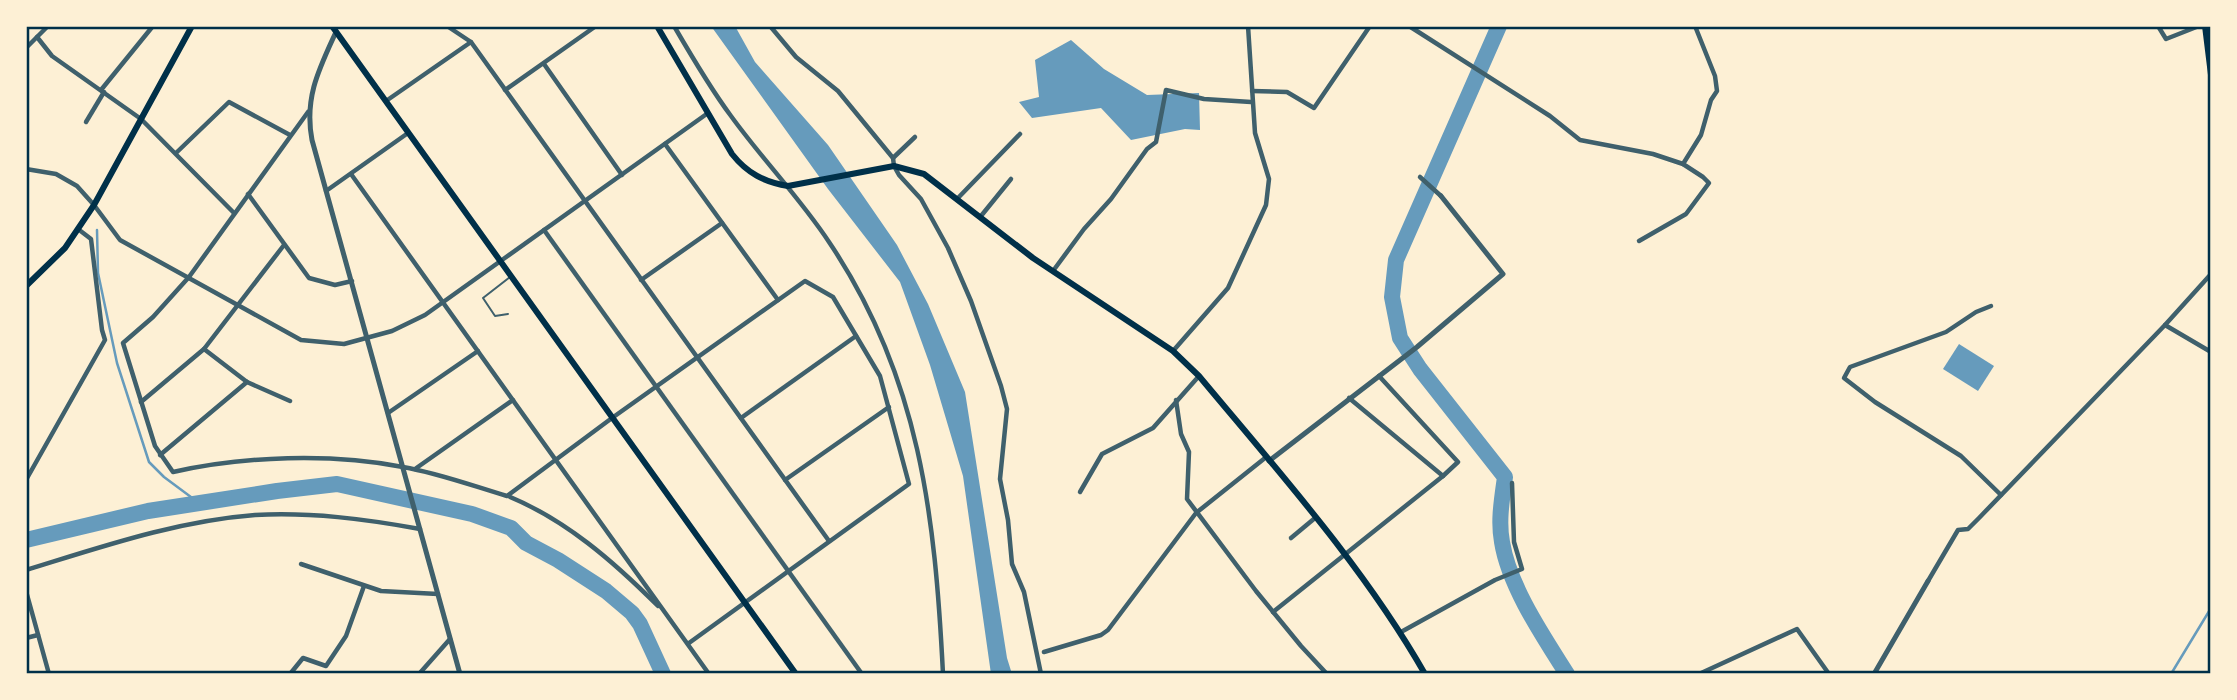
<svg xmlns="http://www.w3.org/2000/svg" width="2237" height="700" font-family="Lato,sans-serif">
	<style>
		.water { fill: #669bbc }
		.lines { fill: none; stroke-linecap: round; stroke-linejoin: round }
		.stream { stroke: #669bbc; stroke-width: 2.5 }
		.river { stroke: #669bbc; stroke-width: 16 }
		.service { stroke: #3f606c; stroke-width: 2 }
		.minor { stroke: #3f606c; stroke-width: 4.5 }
		.tertiary { stroke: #3f606c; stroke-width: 5 }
		.secondary { stroke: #003049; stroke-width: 6 }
		.primary { stroke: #003049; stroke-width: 6 }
		.neatline { fill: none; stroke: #003049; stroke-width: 2.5 }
	</style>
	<rect width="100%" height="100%" fill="#fdf0d5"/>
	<g class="water">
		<path d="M711 26H735L755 62 828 145 897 245 928 304 965 392 1007 658 1012 674H991L963 476 930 365 900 282 828 189Z"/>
		<path d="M1071 40 1104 69 1147 95 1199 93 1200 130 1185 129 1131 140 1101 108 1032 118 1019 102 1039 97 1035 60Z"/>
		<path d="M1959 344 1994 366 1978 391 1943 369Z"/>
	</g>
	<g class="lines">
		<g class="stream">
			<path d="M97 230 98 273 117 363 149 462 164 477 199 503"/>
			<path d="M2171 674 2211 608"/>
		</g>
		<g class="river">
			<path d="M1499 26 1396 260 1392 297 1400 338 1420 369 1505 477C1502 499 1498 521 1502 542 1509 586 1543 636 1567 674"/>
			<path d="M26 540 148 511 277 491 337 484 472 514 511 528 526 543 558 560 606 591 632 613 640 624 663 674"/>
		</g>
		<path class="service" d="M508 314 495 316 483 298 510 277"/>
		<g class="minor">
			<path d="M447 26 471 42 829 541"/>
			<path d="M674 26C692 57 710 88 731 116 762 159 800 198 829 242 920 377 935 516 943 674"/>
			<path d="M770 26 796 57 838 91 893 158 894 166 899 175 921 199 948 248 971 301 1001 386 1007 409 1000 479 1008 520 1012 564 1024 592 1041 674"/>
			<path d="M1409 26 1550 116 1580 140 1653 154 1683 164"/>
			<path d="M2158 26 2166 39 2199 26"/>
			<path d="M37 37 52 56 141 119 234 213"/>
			<path d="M26 48 48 26"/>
			<path d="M544 64 622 175"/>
			<path d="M101 90 153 26"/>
			<path d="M505 90 596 26"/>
			<path d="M1252 91 1287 92 1314 108 1370 26"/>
			<path d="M386 101 471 42"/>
			<path d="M308 112 189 277 153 317 123 343 155 446 173 472C244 456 331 453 403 467 438 473 473 486 507 496L612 418 805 281 833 297 880 376 909 484 689 643"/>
			<path d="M86 122 104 92"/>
			<path d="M665 144 778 300"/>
			<path d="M176 153 229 102 290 135"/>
			<path d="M893 158 915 137"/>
			<path d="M26 169 56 174 77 186 94 205 120 240 301 340 344 344 392 331 425 315 708 113"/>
			<path d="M351 174 709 674"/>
			<path d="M1420 177 1441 196"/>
			<path d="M326 191 408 133"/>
			<path d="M248 194 309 278 335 285 352 281"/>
			<path d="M957 199 1020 134"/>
			<path d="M981 216 1011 179"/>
			<path d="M544 230 862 674"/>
			<path d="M1639 241 1686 214 1709 183 1703 177 1683 164 1701 135 1711 100 1717 91 1715 76 1695 26"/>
			<path d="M1053 271 1084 229 1111 199 1147 149 1156 142 1166 90 1204 99 1251 102"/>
			<path d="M641 280 722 223"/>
			<path d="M1991 306 1976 312 1946 332 1850 367 1844 378 1875 402 1961 456 2001 495"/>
			<path d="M2165 325 2211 352"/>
			<path d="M204 349 247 382 290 401"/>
			<path d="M1173 351 1228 288 1266 205 1269 179 1255 133 1248 26"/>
			<path d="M1349 398 1443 476"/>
			<path d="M1176 400 1181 434 1189 452 1187 499 1256 591 1301 646 1327 674"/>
			<path d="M141 402 204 349 284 245"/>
			<path d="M388 413 478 351"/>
			<path d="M741 418 856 336"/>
			<path d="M160 455 247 382"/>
			<path d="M415 469 513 400"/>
			<path d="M26 480 105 340 102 330 91 239 78 229"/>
			<path d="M785 480 889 407"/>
			<path d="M1080 492 1102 454 1153 428 1199 376"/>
			<path d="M508 496C566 520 613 561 658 606"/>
			<path d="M1291 538 1315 518"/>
			<path d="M301 564 381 591 438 594"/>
			<path d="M26 570C101 547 176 521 255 515 311 512 365 519 420 529"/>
			<path d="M1928 581 1958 530 1968 529 1979 518 2165 325 2211 274"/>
			<path d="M26 591 49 674"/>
			<path d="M1273 612 1443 476 1458 462 1379 376"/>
			<path d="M1401 632 1495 580 1522 569 1514 542 1512 483"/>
			<path d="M26 638 38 635"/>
			<path d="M1044 652 1101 635 1108 630 1196 513 1265 458"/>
			<path d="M290 674 303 658 326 666 346 636 364 586"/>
			<path d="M419 674 450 639"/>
			<path d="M1699 674 1797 629 1829 674"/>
		</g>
		<g class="tertiary">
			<path d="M336 32C319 69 304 98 312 140L460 674"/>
			<path d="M1269 461 1417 347 1503 274 1441 196"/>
			<path d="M1874 674 1928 581"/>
		</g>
		<path class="secondary" d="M2205 26 2211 75"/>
		<g class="primary">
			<path d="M332 26 796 674"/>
			<path d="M657 26 732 154C747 173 764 182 788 186L894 166 924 174 1033 258 1173 351 1199 376C1278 471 1364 567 1425 674"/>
			<path d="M26 286 65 248 94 205 192 26"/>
		</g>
	</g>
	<rect width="2237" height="700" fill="none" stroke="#fdf0d5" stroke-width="56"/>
	<rect x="28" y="28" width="2181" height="644" class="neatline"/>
</svg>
